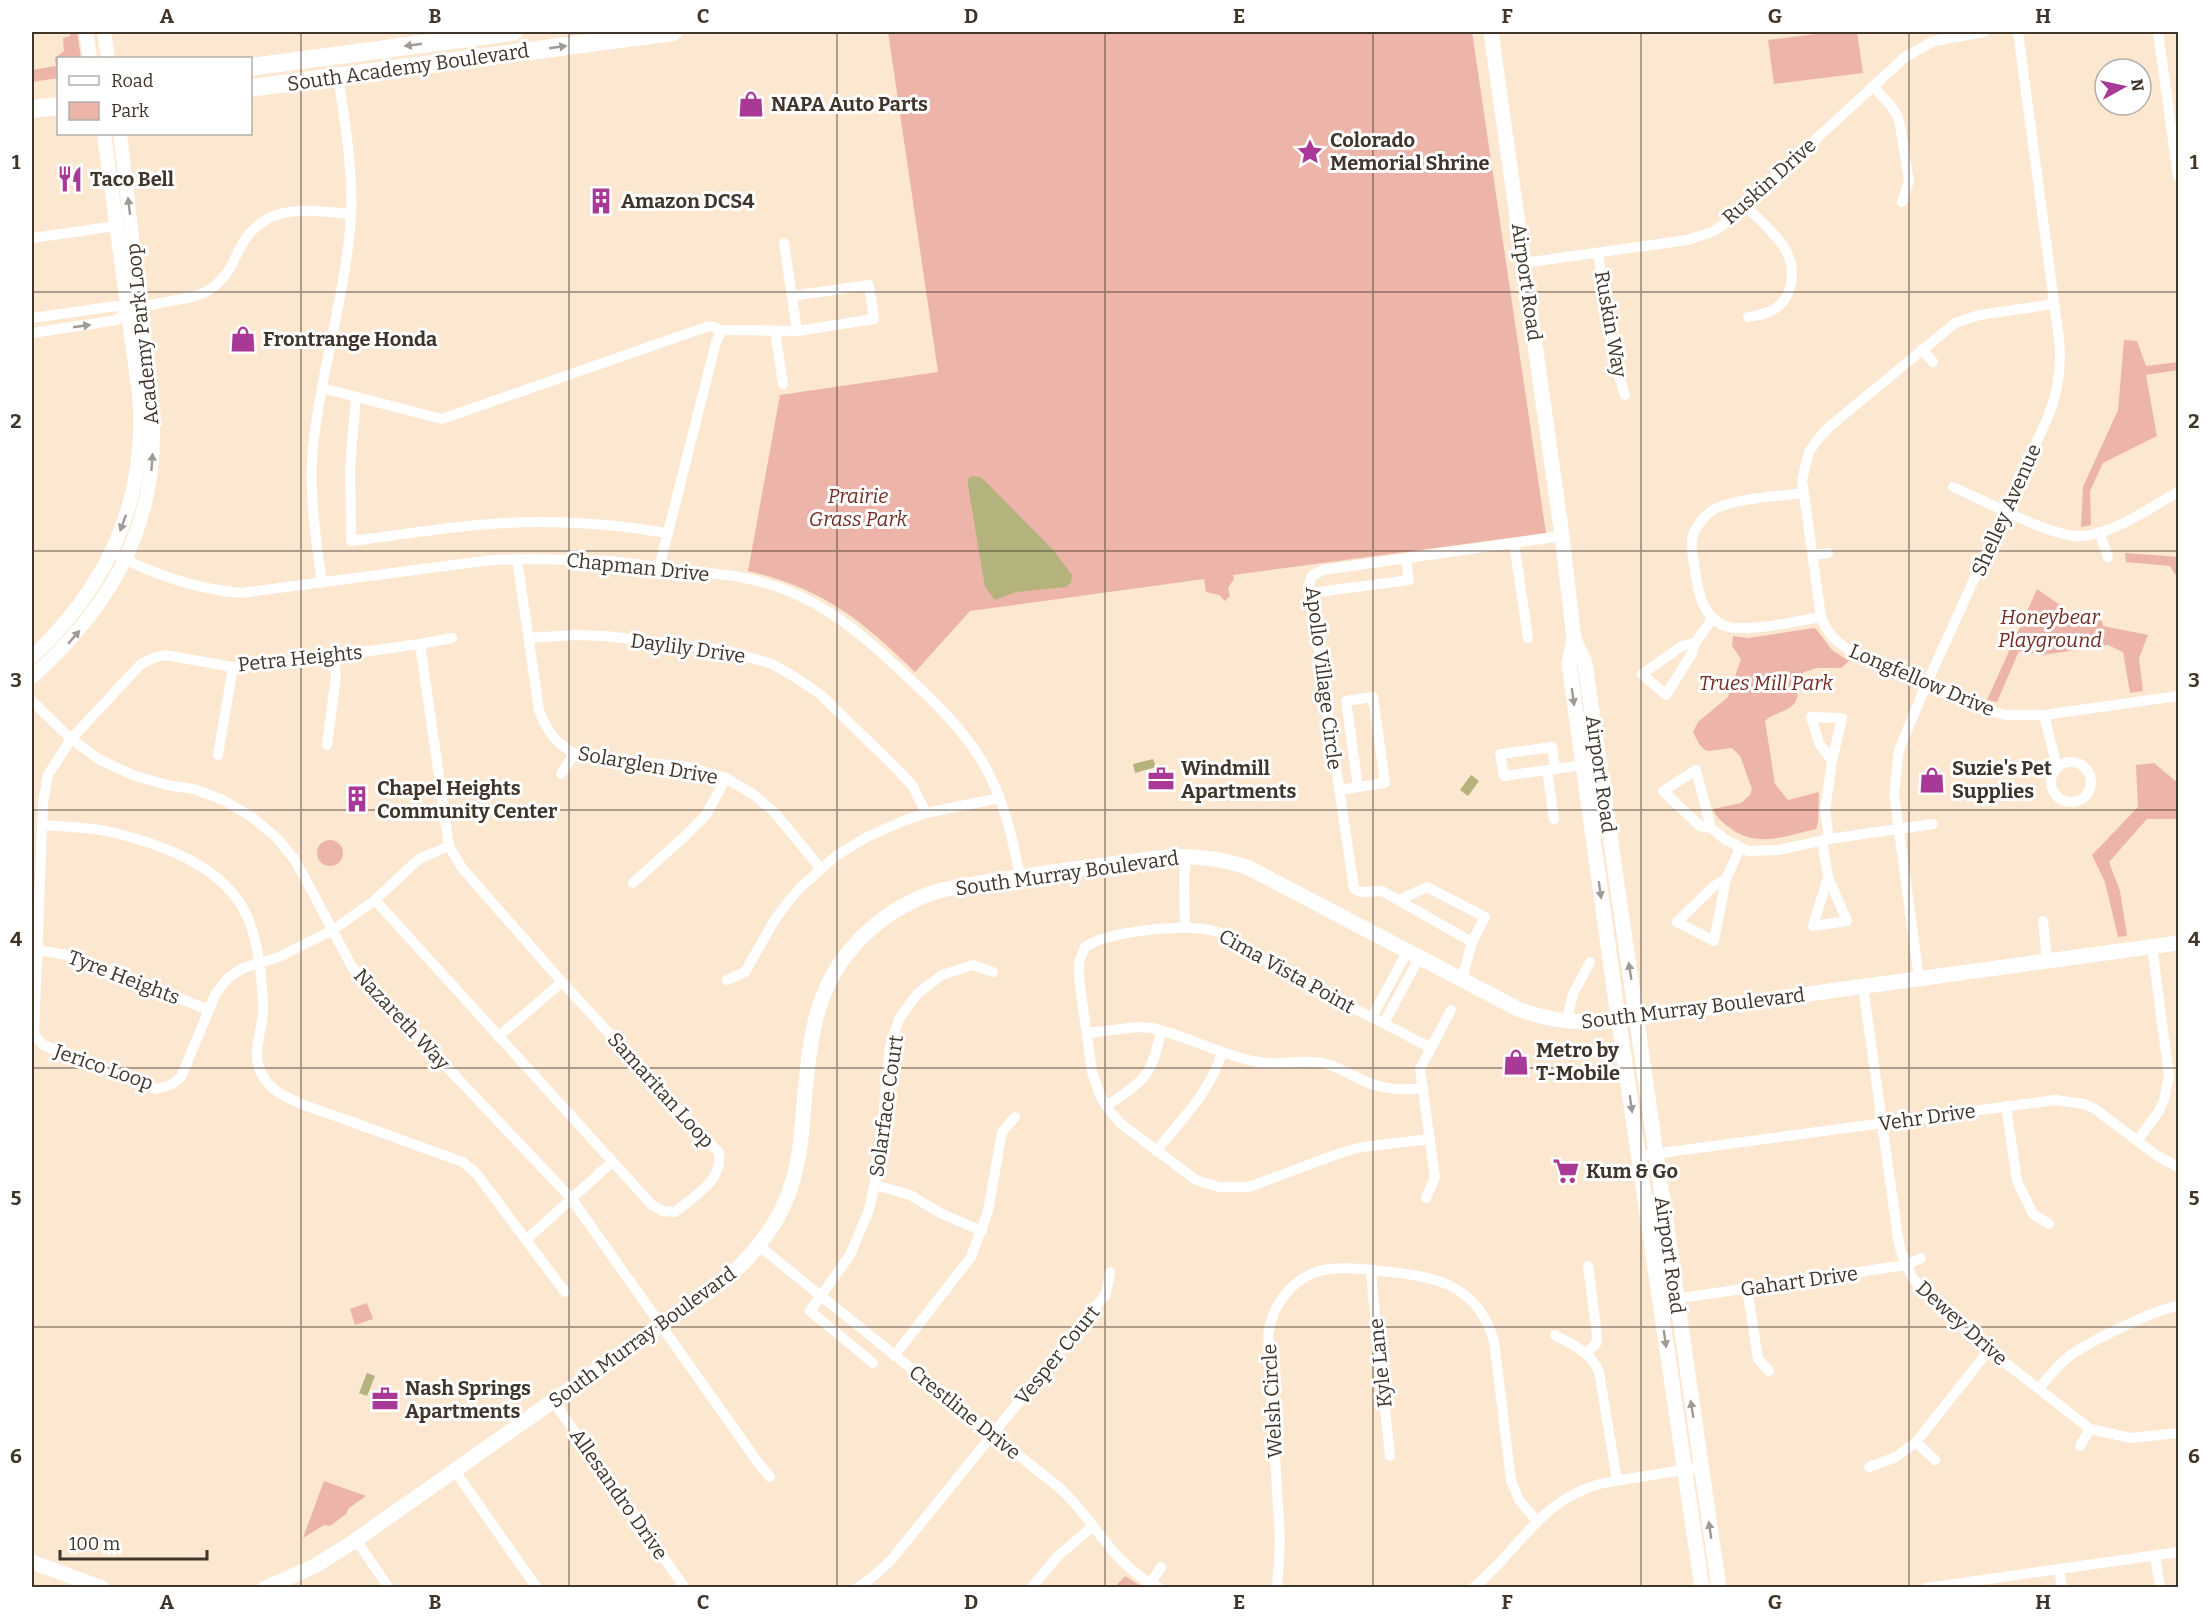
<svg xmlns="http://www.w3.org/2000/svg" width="2210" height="1619" font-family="Bitter,serif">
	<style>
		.green { fill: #edb4a9 }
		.water { fill: #b4b27d }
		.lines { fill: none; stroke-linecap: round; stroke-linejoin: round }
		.minor { stroke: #fff; stroke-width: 10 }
		.tertiary { stroke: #fff; stroke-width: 14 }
		.secondary { stroke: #fff; stroke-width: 15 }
		.trunk { stroke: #fff; stroke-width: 18 }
		.oneway { fill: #a09a94 }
		.grid { fill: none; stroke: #40352a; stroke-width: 1.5; stroke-opacity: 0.55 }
		.labels { text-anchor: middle; stroke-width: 6; stroke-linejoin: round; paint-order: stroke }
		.street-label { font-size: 20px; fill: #40352a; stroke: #fff }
		.poi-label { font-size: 20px; font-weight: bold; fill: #40352a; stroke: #fff; text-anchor: start }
		.park-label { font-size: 20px; font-style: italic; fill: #732d22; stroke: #fff }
		.neatline { fill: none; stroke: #40352a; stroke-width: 2 }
		.grid-label { font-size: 20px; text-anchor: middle; font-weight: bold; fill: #40352a }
	</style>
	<rect width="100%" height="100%" fill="#fce7d1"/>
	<g class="green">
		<path d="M70 32H77L81 58H58V78L32 82V70L56 66 55 58 64 51 63 38 70 36Z"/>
		<path d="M888 32H1472L1546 533 1233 575 1234 579 1228 588 1230 596 1225 601 1219 595 1206 592 1204 579 970 611 915 672C860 619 824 589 748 571L780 395 938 372Z"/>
		<path d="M1833 32H1857L1863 73 1774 84 1768 40Z"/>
		<path d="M2124 340 2137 341 2146 366 2178 362V370L2146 375 2157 436 2103 463 2090 491 2091 525 2081 527 2083 487 2118 410Z"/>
		<path d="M2125 553 2178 557V579L2170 566 2126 562Z"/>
		<path d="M2037 589 2077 617 2102 621 2103 626 2148 635 2139 658 2143 691 2130 693 2123 652 2108 645 2043 655 2019 651 1997 702 1987 700Z"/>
		<path d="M1814 628 1816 629 1832 650 1849 661 1841 668H1817L1804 672C1796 683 1800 698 1794 704 1787 712 1773 713 1765 721L1775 784 1788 800 1819 792 1818 823 1816 829C1785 836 1756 849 1729 827 1722 822 1716 817 1713 809L1741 803 1750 795 1752 789 1740 756 1732 748 1709 751 1705 750 1699 744 1693 732 1698 722 1728 697 1741 659 1732 646 1733 636 1748 638Z"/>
		<path d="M2154 763 2178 783V814L2177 819H2147L2109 862 2120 891 2127 936 2118 937 2105 882 2092 855 2138 807 2136 765Z"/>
		<circle cx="330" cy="853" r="13"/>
		<path d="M367 1303 373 1319 355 1325 350 1309Z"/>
		<path d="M324 1481 366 1496 349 1508 346 1514 330 1526 324 1525 303 1538Z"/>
		<path d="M1125 1576 1142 1587H1143H1115Z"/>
	</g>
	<g class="water">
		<path d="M972 476 980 477 988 484 1054 551 1072 575 1071 583 1066 587 1016 592 995 600 985 587 968 486V479Z"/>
		<path d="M1153 759 1156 767 1135 773 1133 764Z"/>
		<path d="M1471 775 1479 781 1468 796 1460 790Z"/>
		<path d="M367 1373 375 1376 367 1396 359 1393Z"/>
	</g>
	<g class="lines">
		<g class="minor">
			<path d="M2158 32 2178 177"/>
			<path d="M1873 86 1891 106 1898 117 1901 131 1909 181 1902 202"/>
			<path d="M1745 205C1758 219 1777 234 1786 251 1798 273 1792 304 1766 313 1761 315 1754 316 1748 317"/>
			<path d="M32 238 116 226"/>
			<path d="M784 243 797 331"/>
			<path d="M1598 253 1614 361 1625 395"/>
			<path d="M1524 263 1687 240 1712 232 1723 225 1905 57 1934 41 1984 32"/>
			<path d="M2054 304 1979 315 1955 323 1829 427 1818 439 1809 452 1802 480 1821 617C1827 633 1836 642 1851 651L1977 708 2006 715H2044L2178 696"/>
			<path d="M32 318 116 306C131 311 145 306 161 303 179 299 201 298 216 285 240 265 234 237 269 218 294 206 325 212 351 214"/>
			<path d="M775 331 783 384"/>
			<path d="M32 333 117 320 128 310"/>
			<path d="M1922 349 1933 362"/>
			<path d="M322 388 442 419 709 326 722 330 797 331 874 319 869 285 792 296"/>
			<path d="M356 397 350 467 351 541C402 535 455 525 507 523 561 520 614 524 667 533"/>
			<path d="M1953 487C1982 499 2054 539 2082 536 2116 533 2149 508 2178 492"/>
			<path d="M1803 493C1780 496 1730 499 1713 510 1704 516 1696 526 1693 535 1690 544 1692 554 1694 563 1697 586 1700 616 1725 626 1746 633 1798 621 1821 617"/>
			<path d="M2099 532 2108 557"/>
			<path d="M1514 543 1528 638"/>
			<path d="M112 553C154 574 194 589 241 593L491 560 536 559 610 561 734 576C813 589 855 628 912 681 941 708 969 736 988 772 1005 805 1013 840 1020 877"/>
			<path d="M1813 555 1828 553"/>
			<path d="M517 559 539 710C546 731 560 749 581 756L688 767 726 778 754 795 775 813 821 869"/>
			<path d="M659 568 716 342 722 330"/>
			<path d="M322 583C315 535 308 486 314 438 323 363 346 291 351 217 353 169 345 122 338 76"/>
			<path d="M1311 593 1409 580 1406 558"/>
			<path d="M529 638 574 635 606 636 724 650 772 664 795 677 821 695 894 766 912 785 926 813"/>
			<path d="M1695 643 1692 653 1666 695 1642 674 1682 646 1695 643 1713 618"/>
			<path d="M32 701 71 739 100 760 135 776 167 785 194 789 223 800 252 817 277 838 294 859 306 880 352 967 571 1198 759 1464 770 1477"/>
			<path d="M2044 715 2057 767"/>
			<path d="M327 745 336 676 334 656"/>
			<path d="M218 755 233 667"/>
			<circle cx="2071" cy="782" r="20"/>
			<path d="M1555 769 1552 747 1500 754 1504 776 1583 765"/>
			<path d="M1547 770 1554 819"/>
			<path d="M561 774 574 754"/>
			<path d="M1339 790 1385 783 1373 697 1346 701 1358 787"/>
			<path d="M42 825C66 827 91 827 115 833 163 845 223 866 246 914 259 941 262 977 263 1007 264 1032 248 1053 264 1078 267 1082 272 1088 276 1091 296 1104 322 1111 344 1119 383 1133 423 1148 463 1162L476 1173 565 1292"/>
			<path d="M1711 828 1700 826 1663 791 1696 770 1711 828 1726 840 1748 851 1778 850 1829 839 1933 824"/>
			<path d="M1829 839 1825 810 1832 761 1842 718 1811 717 1819 743 1832 761"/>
			<path d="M1822 840 1828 877 1813 926 1847 921 1828 877"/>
			<path d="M449 846 419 859 375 900 333 930 279 957 243 968 228 978 216 993 181 1077 171 1085 156 1089 43 1045 34 1035 43 803 48 775 71 739 141 664 153 658 165 655 233 667 262 666 420 644 452 638"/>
			<path d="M1726 879 1714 941 1677 922 1714 886 1726 879 1740 848"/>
			<path d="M633 883 685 836 706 815 726 778"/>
			<path d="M375 900 652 1205 663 1211 675 1212C694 1196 723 1181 719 1153L562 982 462 868 449 846 420 644"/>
			<path d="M1399 900 1427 887 1485 917 1472 942"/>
			<path d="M2043 921 2047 961"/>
			<path d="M1185 927 1184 877 1186 856"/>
			<path d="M37 950 73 956 209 1010"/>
			<path d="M1919 978 1894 794 1899 750 1926 685 2048 417C2058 392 2062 366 2059 339L2018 32"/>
			<path d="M727 980 745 972 774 921 787 903 802 886 837 855 867 837 903 821 926 813 1000 798"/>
			<path d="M1462 980 1472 942 1382 891 1361 892 1354 889 1309 584 1312 576 1323 570 1562 536"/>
			<path d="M1863 986 1898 1238 1901 1252 1912 1277 1931 1300 1989 1350 2090 1429 2131 1438 2178 1433"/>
			<path d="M1372 1017 1407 952"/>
			<path d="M1566 1022 1573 994 1590 962"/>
			<path d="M1384 1023 1419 958"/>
			<path d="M1087 1033 1137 1027 1152 1028C1188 1036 1221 1055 1258 1062 1279 1066 1301 1059 1322 1063 1335 1065 1345 1072 1356 1077 1378 1089 1398 1091 1423 1088"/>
			<path d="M498 1037 562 982"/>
			<path d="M1106 1106C1145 1080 1152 1077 1161 1030"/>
			<path d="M2006 1106 2017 1181 2033 1214 2049 1224"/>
			<path d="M1430 1139 1362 1147 1343 1152 1249 1187H1219L1196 1180 1120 1123 1106 1106 1100 1095 1092 1072 1079 979V962L1085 947C1108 931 1187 923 1214 931 1238 937 1256 955 1277 967 1327 996 1380 1021 1431 1048"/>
			<path d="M2137 1141 2159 1111 2164 1100 2169 1076 2152 946"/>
			<path d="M1156 1151C1181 1120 1211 1091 1222 1052"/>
			<path d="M1639 1156 2055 1100 2084 1104 2095 1109 2156 1155 2178 1167"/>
			<path d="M875 1185 910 1195 942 1214 982 1231"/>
			<path d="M1426 1198 1435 1178 1420 1069 1451 1010"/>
			<path d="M526 1240 612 1162"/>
			<path d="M759 1246 1062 1490C1098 1525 1112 1564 1159 1588"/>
			<path d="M1371 1270 1373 1296 1390 1456"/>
			<path d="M1747 1288 1758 1359 1769 1371"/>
			<path d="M1660 1301 1906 1265 1921 1258"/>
			<path d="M1555 1335C1573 1345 1591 1352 1599 1372L1617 1480"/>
			<path d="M1586 1353 1596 1344 1597 1336 1588 1266"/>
			<path d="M894 1356 971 1257 988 1211 1002 1132 1015 1117"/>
			<path d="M873 1363 810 1311 850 1255 869 1210 878 1168 890 1047 899 1019 917 994 942 975 973 965 993 972"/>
			<path d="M2039 1388C2048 1378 2057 1366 2068 1357 2086 1343 2156 1309 2178 1306"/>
			<path d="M553 1401 685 1588"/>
			<path d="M1916 1442 1935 1460"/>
			<path d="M2080 1446 2090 1429"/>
			<path d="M1869 1467 1896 1457 1916 1442 1989 1350"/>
			<path d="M454 1470 537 1588"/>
			<path d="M356 1540 389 1588"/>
			<path d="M2155 1556 2160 1588"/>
			<path d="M2059 1569 2062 1588"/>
			<path d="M1151 1583 1161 1567"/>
			<path d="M857 1588 874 1576 892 1559 1106 1294 1110 1272"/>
			<path d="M1031 1588 1058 1556 1093 1526"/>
			<path d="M1277 1588 1280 1542 1268 1334C1273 1302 1296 1273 1330 1269 1347 1267 1365 1269 1381 1271 1433 1276 1477 1283 1494 1341L1511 1480 1519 1500 1536 1520"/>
			<path d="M1473 1588C1521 1549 1538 1500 1603 1483L1701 1467"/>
			<path d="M1926 1588 2178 1552"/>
		</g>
		<g class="tertiary">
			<path d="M86 32 90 58"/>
			<path d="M104 32 108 58"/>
			<path d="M32 657C108 586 148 499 139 394L104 134"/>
			<path d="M32 677C107 610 155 532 153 428 153 387 145 347 140 306 133 248 127 191 120 134"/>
		</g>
		<g class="secondary">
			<path d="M1491 32 1562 536 1574 639 1585 663 1719 1588"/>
			<path d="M1574 639 1569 664 1616 1003 1702 1588"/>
			<path d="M32 1562 102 1588"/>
			<path d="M265 1588 315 1566 356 1540 726 1279C753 1255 777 1227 789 1192 801 1160 802 1127 805 1093 808 1065 810 1036 819 1008 834 957 875 916 924 896 947 887 974 884 999 880 1055 871 1110 864 1166 857 1195 855 1219 858 1247 867L1518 1009C1552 1022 1583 1024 1619 1020L2178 943"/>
		</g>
		<g class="trunk">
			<path d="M250 67 513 32"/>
			<path d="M250 88 673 32"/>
			<path d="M32 109 58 106"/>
		</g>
	</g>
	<defs><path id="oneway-solid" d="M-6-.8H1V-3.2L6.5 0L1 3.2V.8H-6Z" transform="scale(1.5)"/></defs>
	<g class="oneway">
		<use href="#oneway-solid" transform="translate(413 45) rotate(172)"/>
		<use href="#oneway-solid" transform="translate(558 47) rotate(-8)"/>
		<use href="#oneway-solid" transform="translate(129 206) rotate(-97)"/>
		<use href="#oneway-solid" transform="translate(82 326) rotate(-8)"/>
		<use href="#oneway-solid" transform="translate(152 462) rotate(-86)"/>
		<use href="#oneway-solid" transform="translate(123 523) rotate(110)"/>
		<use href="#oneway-solid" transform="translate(74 637) rotate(-49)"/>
		<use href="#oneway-solid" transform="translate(1573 697) rotate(82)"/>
		<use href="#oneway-solid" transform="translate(1600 890) rotate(82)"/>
		<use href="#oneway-solid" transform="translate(1630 971) rotate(-99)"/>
		<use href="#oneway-solid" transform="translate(1631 1104) rotate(82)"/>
		<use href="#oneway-solid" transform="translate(1665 1339) rotate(82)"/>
		<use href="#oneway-solid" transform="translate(1692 1409) rotate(-99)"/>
		<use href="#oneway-solid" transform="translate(1710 1530) rotate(-98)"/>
	</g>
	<path class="grid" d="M301 32V1588M569 32V1588M837 32V1588M1105 32V1588M1373 32V1588M1641 32V1588M1909 32V1588M32 292H2178M32 551H2178M32 810H2178M32 1068H2178M32 1327H2178"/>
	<defs>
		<g id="shop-bare" transform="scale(2.07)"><path d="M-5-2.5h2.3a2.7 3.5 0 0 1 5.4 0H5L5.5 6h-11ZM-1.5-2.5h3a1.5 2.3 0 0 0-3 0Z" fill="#a83997" stroke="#fff" stroke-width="2.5" paint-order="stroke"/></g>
		<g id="sight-bare" transform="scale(2.07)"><path d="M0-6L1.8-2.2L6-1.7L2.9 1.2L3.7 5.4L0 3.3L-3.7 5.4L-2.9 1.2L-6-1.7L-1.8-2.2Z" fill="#a83997" stroke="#fff" stroke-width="2.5" paint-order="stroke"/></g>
		<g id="restaurant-bare" transform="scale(2.07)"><path d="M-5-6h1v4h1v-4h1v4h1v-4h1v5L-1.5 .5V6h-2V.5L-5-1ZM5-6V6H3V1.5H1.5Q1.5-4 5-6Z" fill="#a83997" stroke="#fff" stroke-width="2.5" paint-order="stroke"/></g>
		<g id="building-bare" transform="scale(2.07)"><path d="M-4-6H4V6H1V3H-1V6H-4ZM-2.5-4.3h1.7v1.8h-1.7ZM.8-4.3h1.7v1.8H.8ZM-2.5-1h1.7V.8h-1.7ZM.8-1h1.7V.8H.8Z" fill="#a83997" stroke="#fff" stroke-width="2.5" paint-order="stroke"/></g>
		<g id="office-bare" transform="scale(2.07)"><path d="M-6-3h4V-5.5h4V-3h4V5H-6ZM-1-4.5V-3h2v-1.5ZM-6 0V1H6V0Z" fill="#a83997" stroke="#fff" stroke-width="2.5" paint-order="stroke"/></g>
		<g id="supermarket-bare" transform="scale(2.07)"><path d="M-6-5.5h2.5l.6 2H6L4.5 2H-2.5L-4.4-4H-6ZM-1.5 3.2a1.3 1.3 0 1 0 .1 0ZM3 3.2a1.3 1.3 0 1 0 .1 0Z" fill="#a83997" stroke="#fff" stroke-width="2.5" paint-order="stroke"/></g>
	</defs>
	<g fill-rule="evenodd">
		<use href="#shop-bare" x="751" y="104"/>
		<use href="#sight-bare" x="1310" y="152"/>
		<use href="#restaurant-bare" x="70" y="179"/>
		<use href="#building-bare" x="601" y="201"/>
		<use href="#shop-bare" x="243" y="339"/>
		<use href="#office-bare" x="1161" y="779"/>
		<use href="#shop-bare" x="1932" y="780"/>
		<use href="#building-bare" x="357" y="799"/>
		<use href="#shop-bare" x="1516" y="1062"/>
		<use href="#supermarket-bare" x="1566" y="1171"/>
		<use href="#office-bare" x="385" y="1399"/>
	</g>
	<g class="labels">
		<g class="street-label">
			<text transform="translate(408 67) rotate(-8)" y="7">South Academy Boulevard</text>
			<text transform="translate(1769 181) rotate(-42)" y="7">Ruskin Drive</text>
			<text transform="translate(1527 282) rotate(82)" y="7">Airport Road</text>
			<text transform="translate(1611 324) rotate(80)" y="7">Ruskin Way</text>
			<text transform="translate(142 334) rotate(-96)" y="7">Academy Park Loop</text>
			<text transform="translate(2006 510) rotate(-66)" y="7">Shelley Avenue</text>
			<text transform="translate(638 567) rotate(6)" y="7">Chapman Drive</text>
			<text transform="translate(688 648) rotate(8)" y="7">Daylily Drive</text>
			<text transform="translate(300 658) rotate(-6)" y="7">Petra Heights</text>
			<text transform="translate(1324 678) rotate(83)" y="7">Apollo Village Circle</text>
			<text transform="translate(1922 680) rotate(23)" y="7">Longfellow Drive</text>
			<text transform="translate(648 765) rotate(10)" y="7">Solarglen Drive</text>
			<text transform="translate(1601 774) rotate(82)" y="7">Airport Road</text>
			<text transform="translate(1067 873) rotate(-8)" y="7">South Murray Boulevard</text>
			<text transform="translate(1287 971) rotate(29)" y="7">Cima Vista Point</text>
			<text transform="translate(124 977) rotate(21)" y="7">Tyre Heights</text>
			<text transform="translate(1693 1008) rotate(-7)" y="7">South Murray Boulevard</text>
			<text transform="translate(402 1019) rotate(47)" y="7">Nazareth Way</text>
			<text transform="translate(104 1067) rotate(19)" y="7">Jerico Loop</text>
			<text transform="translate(661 1090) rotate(48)" y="7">Samaritan Loop</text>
			<text transform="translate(886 1106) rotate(-82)" y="7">Solarface Court</text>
			<text transform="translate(1927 1117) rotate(-8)" y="7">Vehr Drive</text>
			<text transform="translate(1670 1255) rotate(82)" y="7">Airport Road</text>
			<text transform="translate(1799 1281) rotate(-8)" y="7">Gahart Drive</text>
			<text transform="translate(1962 1323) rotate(42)" y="7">Dewey Drive</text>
			<text transform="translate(642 1337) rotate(-36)" y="7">South Murray Boulevard</text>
			<text transform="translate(1057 1355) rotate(-51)" y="7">Vesper Court</text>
			<text transform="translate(1380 1363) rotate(-96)" y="7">Kyle Lane</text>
			<text transform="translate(1272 1401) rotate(-93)" y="7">Welsh Circle</text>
			<text transform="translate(965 1412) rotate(39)" y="7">Crestline Drive</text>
			<text transform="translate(619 1494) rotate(55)" y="7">Allesandro Drive</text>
		</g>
		<g class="poi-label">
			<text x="771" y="111">NAPA Auto Parts</text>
			<text x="1330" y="147">Colorado<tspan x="1330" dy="23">Memorial Shrine</tspan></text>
			<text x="90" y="186">Taco Bell</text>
			<text x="621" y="208">Amazon DCS4</text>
			<text x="263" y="346">Frontrange Honda</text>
			<text x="1181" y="775">Windmill<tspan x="1181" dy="23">Apartments</tspan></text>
			<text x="1952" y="775">Suzie's Pet<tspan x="1952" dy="23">Supplies</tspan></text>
			<text x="377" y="795">Chapel Heights<tspan x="377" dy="23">Community Center</tspan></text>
			<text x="1536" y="1057">Metro by<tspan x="1536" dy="23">T-Mobile</tspan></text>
			<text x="1586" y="1178">Kum &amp; Go</text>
			<text x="405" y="1395">Nash Springs<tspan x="405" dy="23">Apartments</tspan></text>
		</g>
		<g class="park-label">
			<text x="858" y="503">Prairie<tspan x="858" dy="23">Grass Park</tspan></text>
			<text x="2050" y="624">Honeybear<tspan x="2050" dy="23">Playground</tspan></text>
			<text x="1766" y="690">Trues Mill Park</text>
		</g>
	</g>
	<rect width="2210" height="1619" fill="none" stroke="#ffffff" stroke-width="66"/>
	<rect x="57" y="57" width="195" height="78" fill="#ffffff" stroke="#b3aeaa" stroke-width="1.5"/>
	<rect x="69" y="76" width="30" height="9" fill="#ffffff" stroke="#b3aeaa" stroke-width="1.5"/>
	<text x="111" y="87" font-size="18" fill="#40352a">Road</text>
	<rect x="69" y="102" width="30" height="18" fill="#edb4a9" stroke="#b3aeaa" stroke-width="1.5"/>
	<text x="111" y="117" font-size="18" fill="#40352a">Park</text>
	<g transform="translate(2123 87) rotate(82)"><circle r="28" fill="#ffffff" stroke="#b3aeaa" stroke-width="1.5"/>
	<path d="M0-4.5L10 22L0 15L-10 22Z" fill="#a83997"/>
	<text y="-9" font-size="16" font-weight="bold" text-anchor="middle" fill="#40352a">N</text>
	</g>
	<path d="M60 1550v9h147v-9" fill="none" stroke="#40352a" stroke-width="3"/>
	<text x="69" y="1550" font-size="18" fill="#40352a" stroke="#ffffff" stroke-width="4.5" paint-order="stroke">100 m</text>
	<rect x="33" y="33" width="2144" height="1553" class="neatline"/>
	<g class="grid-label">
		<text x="167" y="23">A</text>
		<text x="435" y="23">B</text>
		<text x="703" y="23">C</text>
		<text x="971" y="23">D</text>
		<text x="1239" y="23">E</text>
		<text x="1507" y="23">F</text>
		<text x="1775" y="23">G</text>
		<text x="2043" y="23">H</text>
		<text x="16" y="169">1</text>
		<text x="2194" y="169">1</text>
		<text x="16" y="428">2</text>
		<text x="2194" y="428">2</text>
		<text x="16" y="687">3</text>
		<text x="2194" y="687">3</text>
		<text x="16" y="946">4</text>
		<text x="2194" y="946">4</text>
		<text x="16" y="1205">5</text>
		<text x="2194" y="1205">5</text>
		<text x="16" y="1463">6</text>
		<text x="2194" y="1463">6</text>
		<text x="167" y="1609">A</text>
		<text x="435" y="1609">B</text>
		<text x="703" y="1609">C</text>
		<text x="971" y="1609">D</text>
		<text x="1239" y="1609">E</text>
		<text x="1507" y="1609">F</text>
		<text x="1775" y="1609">G</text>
		<text x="2043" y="1609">H</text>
	</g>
</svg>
